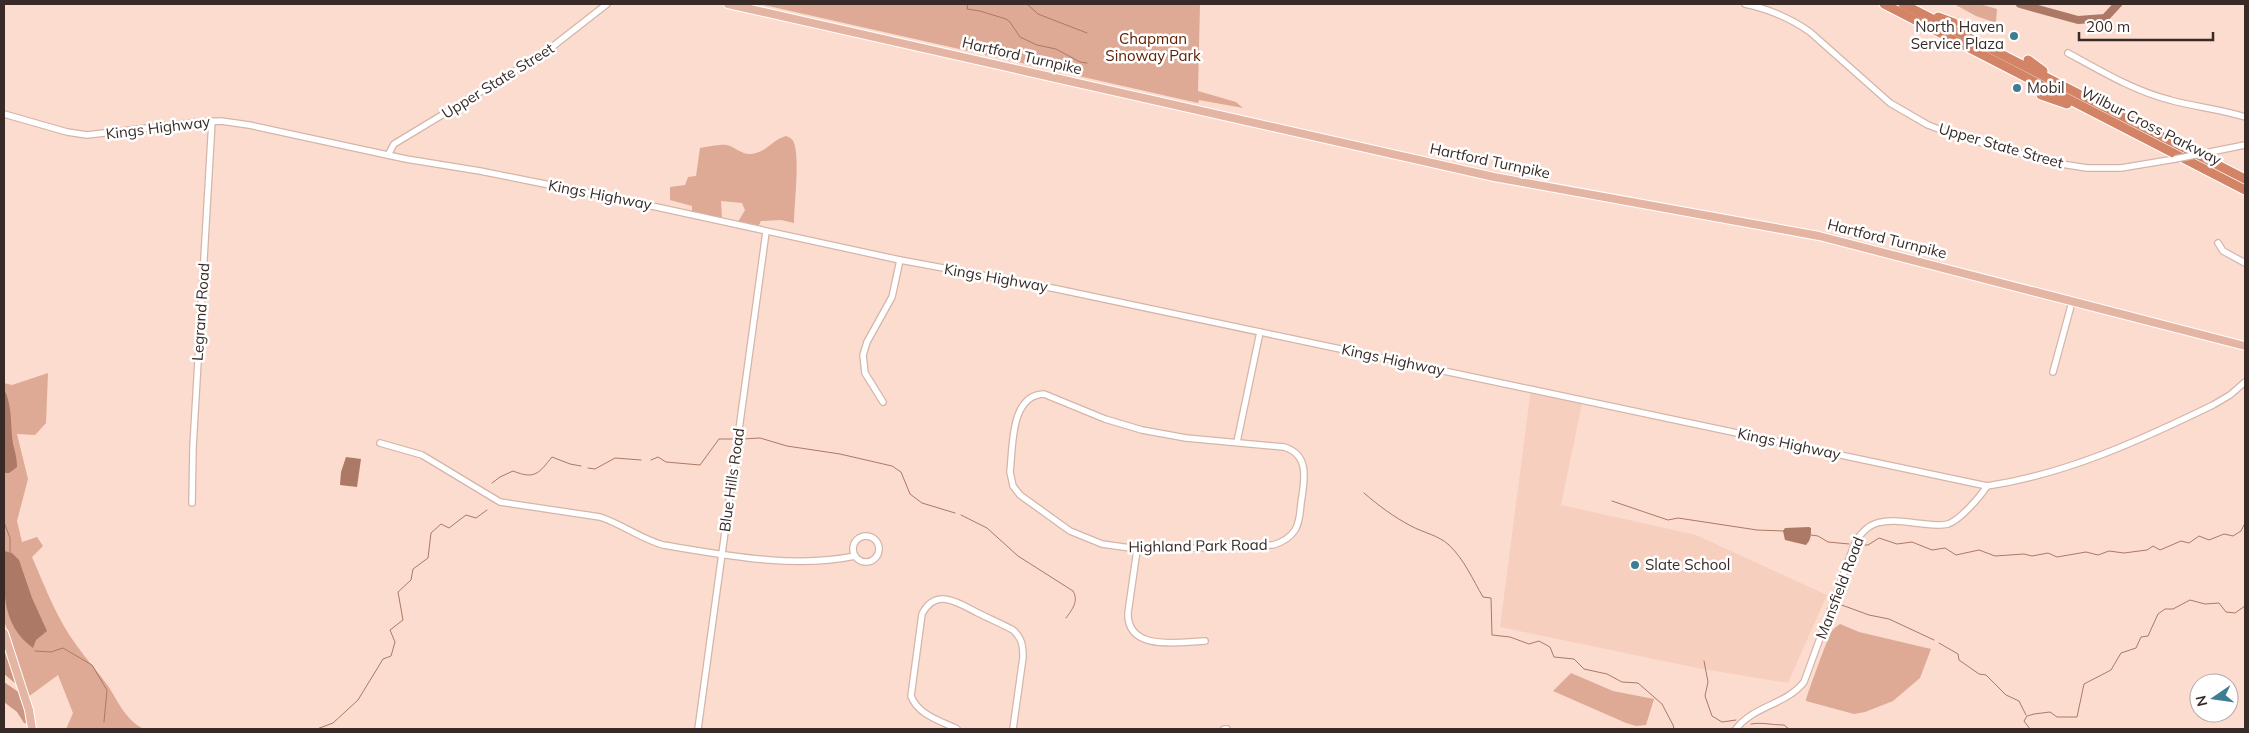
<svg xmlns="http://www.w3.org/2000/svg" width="2249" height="733" font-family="Mulish,sans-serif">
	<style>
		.built { fill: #f6cfbf }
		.green { fill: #dea995 }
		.forest { fill: #cc9782 }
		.water { fill: #ab7965 }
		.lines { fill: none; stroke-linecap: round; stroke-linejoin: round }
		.stream { stroke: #ab7965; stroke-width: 1 }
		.river { stroke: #ab7965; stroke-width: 8 }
		.minor-casing { stroke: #d4b5a9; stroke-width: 8 }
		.major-casing { stroke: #fff; stroke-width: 10 }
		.highway-casing { stroke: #fff; stroke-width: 11 }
		.minor { stroke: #fff; stroke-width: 5.5 }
		.major { stroke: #e5b5a3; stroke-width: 8 }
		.highway { stroke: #d38466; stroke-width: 9 }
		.minor-bridge-casing { stroke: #d4b5a9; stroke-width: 8; stroke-linecap: butt }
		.minor-bridge { stroke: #fff; stroke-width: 5.5 }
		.poi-dot { fill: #3e7d92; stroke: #fff; stroke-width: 2 }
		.labels { text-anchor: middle; stroke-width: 5; stroke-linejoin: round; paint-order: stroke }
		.poi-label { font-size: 15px; fill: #382b27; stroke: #fff; text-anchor: start }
		.park-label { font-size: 15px; fill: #612102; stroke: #fff }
		.street-label { font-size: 15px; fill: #382b27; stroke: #fff }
	</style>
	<rect width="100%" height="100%" fill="#fddcd0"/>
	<path class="built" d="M1531 388 1583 399 1561 505 1696 535 1827 595 1788 683 1697 668 1500 627Z"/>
	<g class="green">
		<path d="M760 4H1200L1198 91 1236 102 1243 108 1199 100 1198 103Z"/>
		<path d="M1954 4H1980L1997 9 1996 23 1976 16Z"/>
		<path d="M786 136C789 137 793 139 794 143 800 159 794 205 794 223L781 220 761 221 758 227 738 222 745 210 742 203 721 201 722 219 692 212V206L670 200V187L685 185 688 177 696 176 700 148C708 147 720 144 727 145 738 148 743 157 756 153 768 150 774 139 786 136Z"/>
		<path d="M48 373 46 423 35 435 17 434 28 479 17 521 22 542 37 537 43 546 32 557C45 587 57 619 77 646 87 660 98 672 108 686 118 701 126 721 144 729H66L73 713 58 675 28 697 4 620V383L12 385Z"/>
		<path d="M1840 624 1859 632 1931 649 1920 678 1893 701 1865 712 1854 714 1806 701C1806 697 1828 638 1831 632 1833 629 1837 626 1840 624Z"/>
		<path d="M1571 673 1613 691 1654 699 1646 725 1636 726 1626 723 1553 691Z"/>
	</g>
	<g class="forest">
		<path d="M4 649 17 682 16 684 4 674Z"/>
		<path d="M4 682 20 693 29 724 24 723 17 712 4 702Z"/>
	</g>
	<g class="water">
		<path d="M4 389C13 407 10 425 13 444 15 452 17 458 17 467L9 473H4Z"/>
		<path d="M346 457 361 459 357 487 340 485 341 472Z"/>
		<path d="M1809 527 1811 528C1811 535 1811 540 1806 545L1785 540 1783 531 1785 528Z"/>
		<path d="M4 551 12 553 19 560 32 598 47 631 36 640 33 648C0 624 4 588 4 551Z"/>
	</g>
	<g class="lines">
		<g class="stream">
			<path d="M968 4 967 9 980 11 1006 19 1010 22 1020 37 1037 45 1056 49 1080 62 1087 63"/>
			<path d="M1027 4 1038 14 1087 33"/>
			<path d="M742 439 760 438 787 446 840 454 892 466 901 472 910 494 922 503 955 513"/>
			<path d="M651 460 658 457 666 462 700 465 719 439H733"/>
			<path d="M588 468 595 469 615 458 641 460"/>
			<path d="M492 483 500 477 513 471C535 480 539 473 552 457L570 464 581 466"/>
			<path d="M1364 493C1379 506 1394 517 1411 526 1424 533 1438 535 1449 545 1464 559 1473 580 1483 597L1491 598 1492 635 1510 637 1529 644 1539 641 1550 647 1554 657 1574 659 1584 669 1607 674 1622 682 1638 683 1662 704 1673 725 1674 729"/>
			<path d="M1612 501 1668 520 1678 518 1757 530 1784 531"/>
			<path d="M961 515 987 528 1018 556 1073 591C1079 601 1072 610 1066 618"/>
			<path d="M4 522 10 538V552"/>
			<path d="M1811 535 1818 536 1828 542 1849 544"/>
			<path d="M1860 545H1868L1879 538 1897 544 1912 542 1932 550 1945 548 1956 555 1979 550 1995 556 2024 554 2032 556 2048 553 2057 557 2086 552 2098 555 2109 551 2124 553 2147 550 2153 546 2160 550 2181 541 2189 543 2199 536 2209 540 2224 534 2233 536 2241 531 2245 523"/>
			<path d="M1839 604 1869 615 1889 619 1934 640"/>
			<path d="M1939 643 1958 654 1959 660 1979 674 1986 675 2006 695 2019 701 2026 715"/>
			<path d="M35 651 51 652 63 648 92 665 107 690 104 722"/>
			<path d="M1704 661 1708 682 1705 696 1712 716 1722 722 1736 720"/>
			<path d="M1751 724C1762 722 1772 725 1784 725L1789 729"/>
			<path d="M317 729 333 723 358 700 383 659 391 656 395 642 390 630 403 620 398 592 411 580 413 569 428 558 431 533 441 524 449 528 466 515 476 518 487 510"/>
			<path d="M2030 729 2024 721 2027 716 2034 714 2050 712 2057 717H2077L2084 684 2111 670 2121 653 2136 648 2141 637 2148 636 2158 614 2165 609H2173L2190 600 2205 604 2219 603 2226 612 2235 613 2245 606"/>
		</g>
		<path class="river" d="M2020 4 2078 20 2105 18 2118 4"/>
		<g class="minor-casing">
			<g id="minor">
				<path d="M1745 4C1769 9 1790 18 1810 32L1890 103 1928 125 1957 136 2055 163 2087 168H2121L2175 159"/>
				<path d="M2068 53C2101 71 2134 91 2170 100 2195 107 2220 109 2245 117"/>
				<path d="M4 114 67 132 87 135 199 122 221 121 249 125 406 159 480 171 615 198 900 260 1057 289 1987 486C2067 474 2141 440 2213 405L2230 395 2245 382"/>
				<path d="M2205 153 2245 145"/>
				<path d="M388 155 394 144 543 54 607 4"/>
				<path d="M2218 243 2223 251 2245 263"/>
				<path d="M2053 372 2072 302"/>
				<path d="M1044 394 1105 419 1142 430 1186 438 1284 447C1311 455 1304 482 1301 503 1300 512 1300 522 1295 530 1290 538 1283 542 1273 545L1145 550 1102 544 1070 531 1020 495 1013 486 1010 472C1013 447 1010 395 1044 394Z"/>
				<path d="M883 402 865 373 863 355 867 342 892 297 900 260"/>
				<path d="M1237 442 1260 332"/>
				<path d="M380 443 422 455 500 502 600 517C622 524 641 539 663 545 725 555 793 569 855 556"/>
				<path d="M192 503 193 447 212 121"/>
				<circle cx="866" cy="549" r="13"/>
				<path d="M1137 550 1128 613C1127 652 1179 642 1205 641"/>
				<path d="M698 729 766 232"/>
				<path d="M957 729C941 721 918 715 911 696L922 614C936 587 959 603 978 613 990 619 1002 624 1013 630 1022 638 1023 646 1023 657L1013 729"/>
				<path d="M1224 729H1227"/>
				<path d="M1736 729C1753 706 1786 705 1804 682L1853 548C1868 513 1893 521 1925 524 1933 525 1941 526 1948 524 1960 520 1980 497 1987 486"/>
			</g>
		</g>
		<g class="major-casing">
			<g id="major">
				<path d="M728 4 1494 177 1819 236 2245 346"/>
				<path d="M4 633 29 710 32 729"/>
			</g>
		</g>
		<g class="highway-casing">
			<g id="highway">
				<path d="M1884 4 2245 190"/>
				<path d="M1903 4 2245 179"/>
				<path d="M1938 17 1954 23"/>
				<path d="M2028 60 2043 71"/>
				<path d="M2041 95 2067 104"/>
			</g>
		</g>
		<use href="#minor" class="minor"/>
		<use href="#major" class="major"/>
		<use href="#highway" class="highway"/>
		<g class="minor-bridge-casing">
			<path id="minor-bridge" d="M2175 159 2205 153"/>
		</g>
		<use href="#minor-bridge" class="minor-bridge"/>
	</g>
	<g class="poi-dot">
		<circle cx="2014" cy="36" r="5"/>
		<circle cx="2017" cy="88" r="5"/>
		<circle cx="1635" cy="565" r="5"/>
	</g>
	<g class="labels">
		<g class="poi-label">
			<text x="2004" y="32" text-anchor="end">North Haven<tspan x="2004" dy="17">Service Plaza</tspan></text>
			<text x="2027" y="93">Mobil</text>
			<text x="1645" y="570">Slate School</text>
		</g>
		<g class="park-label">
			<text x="1153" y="44">Chapman<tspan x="1153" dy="17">Sinoway Park</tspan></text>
		</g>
		<g class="street-label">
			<text transform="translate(1022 56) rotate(13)" y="5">Hartford Turnpike</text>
			<text transform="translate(498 81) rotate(-32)" y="5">Upper State Street</text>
			<text transform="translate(2151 126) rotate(27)" y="5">Wilbur Cross Parkway</text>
			<text transform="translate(158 128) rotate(-7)" y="5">Kings Highway</text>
			<text transform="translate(2001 146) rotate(16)" y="5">Upper State Street</text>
			<text transform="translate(1490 161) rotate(12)" y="5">Hartford Turnpike</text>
			<text transform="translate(600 195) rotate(11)" y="5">Kings Highway</text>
			<text transform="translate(1887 239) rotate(14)" y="5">Hartford Turnpike</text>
			<text transform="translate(996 278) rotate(10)" y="5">Kings Highway</text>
			<text transform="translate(201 312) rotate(-86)" y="5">Legrand Road</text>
			<text transform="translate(1393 360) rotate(12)" y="5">Kings Highway</text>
			<text transform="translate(1789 444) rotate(12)" y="5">Kings Highway</text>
			<text transform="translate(732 480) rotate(-82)" y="5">Blue Hills Road</text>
			<text transform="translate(1198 546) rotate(-1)" y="5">Highland Park Road</text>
			<text transform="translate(1840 588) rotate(-69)" y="5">Mansfield Road</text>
		</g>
	</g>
	<rect width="2249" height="733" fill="none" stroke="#382b27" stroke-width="10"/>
	<g transform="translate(2214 698) rotate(257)"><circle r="24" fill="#ffffff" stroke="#afaaa9"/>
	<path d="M0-4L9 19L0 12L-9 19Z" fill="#3e7d92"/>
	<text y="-8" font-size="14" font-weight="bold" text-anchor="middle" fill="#382b27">N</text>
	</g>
	<path d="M2079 32v8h134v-8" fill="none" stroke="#382b27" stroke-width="2.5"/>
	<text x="2086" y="32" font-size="15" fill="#382b27" stroke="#ffffff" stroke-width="4" paint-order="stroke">200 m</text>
</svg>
